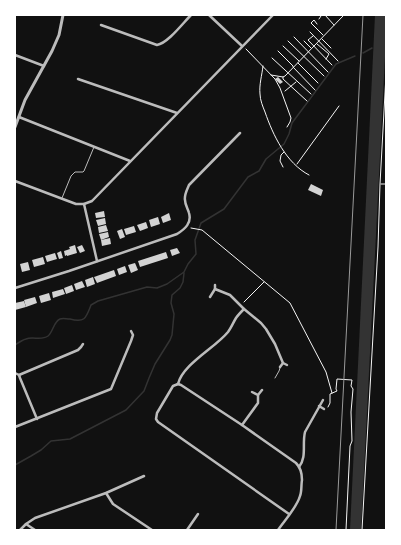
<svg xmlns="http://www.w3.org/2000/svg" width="401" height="545" font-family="'PT Sans',sans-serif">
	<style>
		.water { fill: #333 }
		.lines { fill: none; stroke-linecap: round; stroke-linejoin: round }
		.stream { stroke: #333; stroke-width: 1.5 }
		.building { fill: #d3d3d3 }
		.path { stroke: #f5f5f5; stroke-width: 1 }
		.service { stroke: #bcbcbc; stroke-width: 1 }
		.minor { stroke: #bcbcbc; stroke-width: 2.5 }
		.tertiary { stroke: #bcbcbc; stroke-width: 3 }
		.tram { stroke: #9a9a9a; stroke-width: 1 }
	</style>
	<rect width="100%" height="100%" fill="#111"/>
	<path class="water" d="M375 15H386V37L361 530H350Z"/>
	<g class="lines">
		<g class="stream">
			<path d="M363 53 372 48"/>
			<path d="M15 345C18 343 22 340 26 339 33 336 41 341 48 336 53 332 54 321 60 319 63 318 66 319 70 319 85 323 86 318 91 305L98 301 147 287 157 288 167 284 184 272 188 264 196 254 195 240 201 223 224 209 248 177 259 171 266 159 284 144 289 134 292 123 336 64 355 56"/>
			<path d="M15 465 31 456 41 450 51 441 70 439 126 410 144 391 149 378 155 364 170 340 172 335 174 314 171 303 172 295 180 288 183 282 184 273"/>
		</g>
	</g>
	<g class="building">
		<path d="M278 77 283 82 280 84 275 79Z"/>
		<path d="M311 184 323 190 321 196 308 190Z"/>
		<path d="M104 211 105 217 96 218 95 213Z"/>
		<path d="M169 213 171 220 163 223 161 217Z"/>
		<path d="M158 217 160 224 151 227 149 220Z"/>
		<path d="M105 218 106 224 98 226 96 220Z"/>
		<path d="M146 222 148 228 140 231 137 225Z"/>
		<path d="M106 225 108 231 99 233 98 227Z"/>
		<path d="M134 226 136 232 126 235 124 229Z"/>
		<path d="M122 229 125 237 120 239 117 231Z"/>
		<path d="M108 232 109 237 101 240 99 234Z"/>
		<path d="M110 238 111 244 102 246 101 240Z"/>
		<path d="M75 245 77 253 67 256V255L65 256 64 251 70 249 69 247Z"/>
		<path d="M82 245 85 251 80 253 77 247Z"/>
		<path d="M177 248 180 253 172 256 170 250Z"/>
		<path d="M61 251 63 258 59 259 57 253Z"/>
		<path d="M166 252 168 258 140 267 138 261Z"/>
		<path d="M55 253 57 259 47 262 45 256Z"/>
		<path d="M43 257 45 264 34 267 32 260Z"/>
		<path d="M28 262 30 270 22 272 20 264Z"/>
		<path d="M135 263 138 270 131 273 128 265Z"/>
		<path d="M125 266 127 272 119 275 117 269Z"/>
		<path d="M114 270 116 276 97 283 94 277Z"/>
		<path d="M93 277 95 284 87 287 85 280Z"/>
		<path d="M82 281 85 287 76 290 74 284Z"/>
		<path d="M72 285 74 291 66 294 64 288Z"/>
		<path d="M63 289 65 294 53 298 52 292Z"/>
		<path d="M49 293 51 300 41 303 39 296Z"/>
		<path d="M35 297 37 303 26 307 24 300Z"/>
		<path d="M24 301 26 307 15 310V303Z"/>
	</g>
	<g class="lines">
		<g class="path">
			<path d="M325 15 334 25"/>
			<path d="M319 19 321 16"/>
			<path d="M317 24 314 20 311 23 323 35"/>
			<path d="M310 32 338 61"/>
			<path d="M313 36 308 40 332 65"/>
			<path d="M294 37 328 72"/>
			<path d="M322 39 331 48"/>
			<path d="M288 41 324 76"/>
			<path d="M304 41 311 48"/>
			<path d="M317 44 329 54 326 59"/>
			<path d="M283 46 299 61"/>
			<path d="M246 49 275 79 280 88 291 118 290 122 287 127"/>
			<path d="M278 51 293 66V67L315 90"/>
			<path d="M272 58 311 94"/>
			<path d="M298 63 318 83"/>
			<path d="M263 66C262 75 259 85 260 94 260 100 263 107 265 112 273 135 286 163 309 175"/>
			<path d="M271 75 283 77 285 76 344 15"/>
			<path d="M283 77V79L307 101"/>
			<path d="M285 91 296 82"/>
			<path d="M297 164 339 106"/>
			<path d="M283 167 280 161 281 155 284 152"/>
			<path d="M381 184H386"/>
			<path d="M191 228 202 230 290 303 326 372 332 393"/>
			<path d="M244 302 264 282"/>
			<path d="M328 407 330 403V394L337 391 336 389 337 379 352 380 351 386 353 389 351 412 352 441 350 446 346 530"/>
			<path d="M362 530 378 247 380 184 386 75"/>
		</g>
		<g class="service">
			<path d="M62 198 71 176 75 172H83L84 171 94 147"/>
			<path d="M275 378 279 371 280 368"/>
		</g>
		<g class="minor">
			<path d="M209 15 242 46"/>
			<path d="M101 25 157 45C168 43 183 23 191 15"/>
			<path d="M15 55 44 66"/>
			<path d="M78 79 177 113"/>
			<path d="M19 117 130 161"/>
			<path d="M15 181 76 204H84L92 201 273 15"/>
			<path d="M84 204 97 261"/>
			<path d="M15 288 69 271 177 234C185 229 192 223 189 213 188 209 185 205 185 200 184 195 187 190 189 185L240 133"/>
			<path d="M215 289V285"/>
			<path d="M210 297 215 289 230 295 244 309 261 323 266 329 275 344 283 363 280 367"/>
			<path d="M283 363 287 365"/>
			<path d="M15 373 19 375 20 378 37 419"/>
			<path d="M19 375 78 350 81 347 83 344"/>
			<path d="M178 384 181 385 242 425 296 463C301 468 302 473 302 480 301 485 302 491 300 496 297 507 285 520 278 530"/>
			<path d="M178 384 173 386 157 413 156 419 158 422 289 514"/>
			<path d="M178 384C183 364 215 348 228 332 231 328 233 323 236 318 238 315 241 312 244 309"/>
			<path d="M252 392 258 395"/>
			<path d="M319 406 324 409"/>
			<path d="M242 425 258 403V395L262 390"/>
			<path d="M15 427 111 389 131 341 133 335 131 331"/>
			<path d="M299 467C307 457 302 444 305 432L323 400"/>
			<path d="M106 493 113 504 152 530"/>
			<path d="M26 524 35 530"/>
			<path d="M20 530 26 524 35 518 106 493 144 476"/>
			<path d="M187 530 198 514"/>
		</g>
		<path class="tertiary" d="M15 127 25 100 52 51 59 35 63 15"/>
		<path class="tram" d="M336 530 363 15"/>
	</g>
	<rect width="401" height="545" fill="none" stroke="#ffffff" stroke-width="32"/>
</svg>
